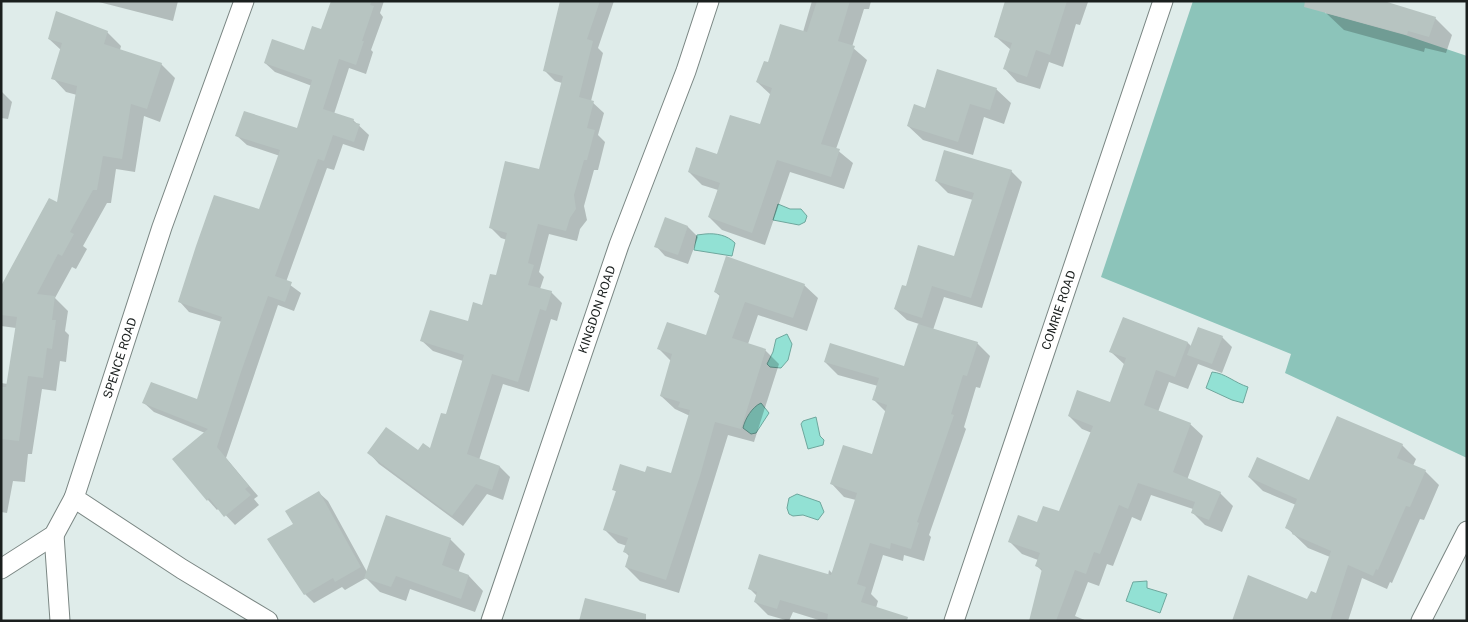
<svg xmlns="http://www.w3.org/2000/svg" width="1468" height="622" font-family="'Public Sans',sans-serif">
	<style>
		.green { fill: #8cc4ba }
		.water { fill: #92e1d4; stroke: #6ea79d }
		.shadow { fill: #0003 }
		.building { fill: #b7c4c1 }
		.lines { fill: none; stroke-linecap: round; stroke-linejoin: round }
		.minor-casing { stroke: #7a8683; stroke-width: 21 }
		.minor { stroke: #fff; stroke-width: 19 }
		.labels { text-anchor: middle; stroke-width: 4; stroke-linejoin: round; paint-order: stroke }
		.street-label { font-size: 12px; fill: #1a1f1e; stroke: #fff }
	</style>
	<rect width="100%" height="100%" fill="#dfecea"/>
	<path class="green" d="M1193 1H1329L1325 13 1405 35 1467 56V458L1285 373 1291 354 1101 277Z"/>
	<g class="water">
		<path d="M778 204 790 209H801L807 216 805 222 799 225 773 220Z"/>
		<path d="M705 234C716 233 727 235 735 243L732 256 694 250 697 235Z"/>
		<path d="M787 334 792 344 788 360 781 368 770 367 767 364 773 352 776 339Z"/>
		<path d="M1212 372C1225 373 1235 383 1248 387L1243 403 1232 400 1206 388Z"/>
		<path d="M761 403 769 413 756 433 751 434 743 428C745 419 752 407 761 403Z"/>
		<path d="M816 417 820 436 824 440 823 445 808 449 801 424 803 421Z"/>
		<path d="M797 494 820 502 824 512 818 520 803 515 793 516 789 514 787 508 789 498Z"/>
		<path d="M1147 581V588L1167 594 1160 613 1126 601 1133 582Z"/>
	</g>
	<g class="shadow">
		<path d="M95 1H178L173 21Z"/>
		<path d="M332 1H384L380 13 383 17 371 50 373 52 366 74 349 68 334 114 353 120 369 135 364 151 343 144 334 170 327 168 286 282 301 293 294 311 278 305 226 458 258 496 254 499 259 505 235 525 219 508 217 510 208 500 174 459 205 433 154 412 144 403 198 400 222 322 189 312 180 302 260 211 280 156 247 145 237 136 297 130 312 86 275 72 265 63 305 52 321 31Z"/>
		<path d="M561 1H614L598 48 603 53 591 101 604 113 598 135 605 142 598 170H594L584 206 587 220 580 229 577 241 549 234 539 272 544 277 540 289 551 292 562 303 557 321 551 319 529 392 503 384 479 460 500 467 510 477 503 500 487 494 463 526 379 464 369 453 430 450 446 416 463 361 433 351 422 341 469 322 483 306 497 277 507 240 501 238 490 227 540 170 562 83 555 81 544 70Z"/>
		<path d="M812 1H871L869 9H864L852 47 867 60 836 149 853 163 844 189 790 172 765 245 722 230 709 217 718 190 702 185 689 172 761 126 771 95 757 82 769 64 803 32Z"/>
		<path d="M1007 1 1088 2 1080 25 1076 24 1063 67 1049 62 1040 89 1017 82 1005 69 1011 50 995 36Z"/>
		<path d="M1326 13 1435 18 1452 35 1446 53 1425 48 1424 52 1344 30Z"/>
		<path d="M107 32 121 46 120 50 161 64 175 78 160 122 144 116 135 172 116 169 111 203H107L83 246 87 249 76 269 72 267 55 298 68 311 65 331 69 335 66 362 60 361 56 391 42 389 32 454H28L25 482 13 481 7 513 1 512V383L8 384 16 328 1 326V289L58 204 77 95 66 92 53 78 61 50 49 39Z"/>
		<path d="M996 89 1011 103 1004 124 984 117 973 155 923 140 908 126 926 109Z"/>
		<path d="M1 91 12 102 8 119 1 118Z"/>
		<path d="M1011 171 1022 182 982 308 944 297 933 330 977 343 990 356 980 388 976 387 964 427 966 429 929 535 931 537 924 561 904 555 903 561 883 555 871 594 878 601 876 608 890 621H822L793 612 789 621 768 615 755 602 757 596 750 589 828 576 829 570 833 574 856 500 844 497 831 483 872 456 886 412 874 400 878 386 838 375 825 362 905 368 919 324 907 320 895 309 907 287 955 257 973 200 948 193 936 181Z"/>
		<path d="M666 219 688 227 698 237 688 264 665 256 656 246Z"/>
		<path d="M804 285 818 298 807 331 758 315 748 344 765 350 779 364 754 442 728 435 679 593 640 581 626 567 630 557 625 552 627 546 618 543 605 530 617 492 614 490 646 474 672 475 690 416 675 409 661 396 671 361 659 349 707 337 721 297 715 292Z"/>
		<path d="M1124 318 1188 343 1192 347 1222 337 1232 347 1222 373 1198 364 1188 389 1169 382 1158 412 1190 424 1203 436 1187 480 1220 493 1233 506 1222 532 1205 525 1192 512 1193 509 1151 495 1141 521 1132 517 1113 566 1107 564 1099 586 1088 582 1075 616 1087 621H1030L1043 572 1036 565 1038 560 1022 554 1010 542 1038 523 1060 513 1092 433 1082 429 1069 416 1111 403 1125 365 1111 352Z"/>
		<path d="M1402 445 1416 459 1413 466 1425 471 1439 485 1424 520 1420 519 1392 583 1390 582 1387 589 1362 578 1348 621H1259L1308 600 1317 594 1330 557 1308 548 1286 527 1296 505 1263 491 1249 477 1310 482Z"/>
		<path d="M318 492 328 501 367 572 450 539 465 554 458 573 469 576 483 591 475 612 410 589 406 601 380 592 366 578 345 590 342 587 314 603 305 594 294 524Z"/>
	</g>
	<g class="building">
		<path d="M331 1H372L370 5 374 6 362 41H364L356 65 339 59 323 109 354 119 353 122 360 124 354 142 333 135 324 161 318 159 275 276 292 282 285 302 268 296 241 372 217 447 249 486 245 489 251 495 224 517 209 498 207 501 172 459 208 429 142 403 151 382 197 399 222 317 178 302 196 246 214 195 259 209 280 150 235 136 244 111 297 128 312 80 264 63 272 39 304 50 312 26 321 29Z"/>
		<path d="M560 1H600L587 39 593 41 579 97 594 101 587 128 595 130 587 160H584L574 195 576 209 570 218 566 231 538 224 528 263 534 265 528 285 552 291 546 311 540 309 518 382 492 374 467 454 500 466 492 490 476 484 452 516 367 453 386 427 418 450 423 443 430 448 441 413 446 414 464 355 420 341 430 310 468 321 473 302 482 305 490 274 496 275 507 233 489 228 505 161 539 169 563 76 543 71Z"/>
		<path d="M817 1H850L838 41 855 46 821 144 840 149 831 177 777 160 752 233 708 217 720 183 688 172 696 147 717 154 730 115 760 124 772 88 756 82 764 61 768 62 780 24 807 32Z"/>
		<path d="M1005 1H1067L1050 55 1036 50 1027 77 1003 69 1012 43 994 37Z"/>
		<path d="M1305 1H1384L1436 17 1429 37 1408 31 1407 35 1304 7Z"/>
		<path d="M56 11 108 31 104 44 162 63 147 109 131 104 122 159 103 156 97 190H93L70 232 74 234 62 256 58 254 37 294 55 296 52 320H56L52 349 47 348 43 378 28 376 19 441 1 439V387H6L17 317 1 315V286L49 198 57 202 77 86 51 79 62 43 48 39Z"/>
		<path d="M937 69 997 88 990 110 970 104 958 142 907 126 914 104 925 108Z"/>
		<path d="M944 150 1012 170 971 298 932 286 922 318 894 309 902 285 906 286 918 245 954 256 974 193 935 181Z"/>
		<path d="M665 217 688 226 678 255 654 247Z"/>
		<path d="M726 256 805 284 793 318 745 302 732 338 766 349 741 429 715 422 700 476 666 580 625 567 629 554 623 552 628 538 603 530 616 491 612 490 620 464 645 472 647 466 671 473 690 410 678 407 680 402 660 396 672 354 657 349 667 322 706 335 720 294 714 292Z"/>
		<path d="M1123 317 1188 342 1175 377 1156 370 1144 405 1191 423 1173 472 1221 492 1209 520 1191 513 1195 502 1138 483 1128 509 1119 505 1100 554 1094 552 1086 574 1075 570 1056 621H1029L1042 569 1035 566 1040 553 1008 542 1018 515 1037 522 1043 506 1059 511 1093 426 1068 416 1077 390 1110 402 1126 358 1109 352Z"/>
		<path d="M918 324 978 342 967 376 963 375 951 414 954 415 917 522 919 523 911 549 891 543 890 549 870 543 857 584 866 587 861 602 908 617 907 621H827L828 614 780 600 777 609 754 602 757 592 748 589 759 554 831 575 857 493 830 484 843 445 872 454 887 405 872 400 879 378 824 362 830 343 904 366Z"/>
		<path d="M1198 327 1223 336 1212 364 1187 355Z"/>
		<path d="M1337 416 1403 444 1397 458 1426 470 1410 507 1406 506 1378 570 1376 569 1373 576 1348 565 1330 621H1232L1248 575 1307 599 1311 591 1316 593 1331 551 1292 534 1293 532 1285 528 1297 499 1248 477 1257 457 1309 480Z"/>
		<path d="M319 491 361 567 335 582 333 578 304 595 267 539 293 524 285 511Z"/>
		<path d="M386 515 451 538 442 565 469 575 461 599 396 576 391 587 364 578Z"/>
		<path d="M585 598 646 614V621H579Z"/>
	</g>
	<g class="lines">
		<g class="minor-casing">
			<g id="minor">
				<path d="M244 1 162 227 74 498 182 569 268 621"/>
				<path d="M54 535 60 621"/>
				<path d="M1 569 54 535 74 498"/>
				<path id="s1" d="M491 621 619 245 686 71 709 1"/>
				<path id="s2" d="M954 621 1163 1"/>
				<path d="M1421 621 1467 531"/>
			</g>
		</g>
		<use href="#minor" class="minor"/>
	</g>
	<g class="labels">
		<g class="street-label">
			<text dy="4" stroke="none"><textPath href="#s1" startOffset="329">KINGDON ROAD</textPath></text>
			<text dy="4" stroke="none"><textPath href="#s2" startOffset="328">COMRIE ROAD</textPath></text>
			<text transform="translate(120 358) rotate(-72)" y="4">SPENCE ROAD</text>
		</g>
	</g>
	<rect width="1468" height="622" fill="none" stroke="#1a1f1e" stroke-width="5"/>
</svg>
